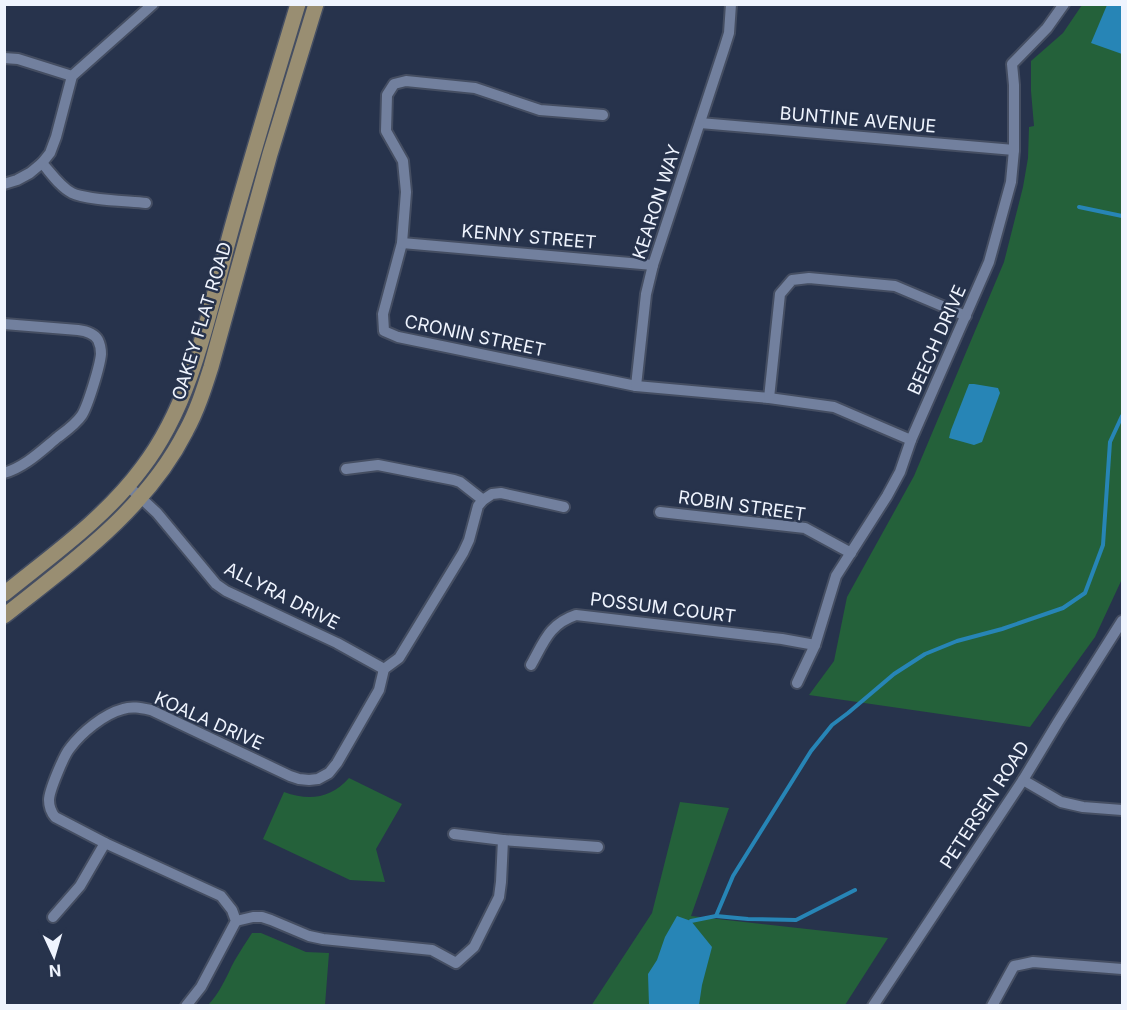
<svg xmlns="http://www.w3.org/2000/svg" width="1127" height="1010" font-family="Inter,sans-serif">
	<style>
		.green { fill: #24613a }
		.water { fill: #2785b6 }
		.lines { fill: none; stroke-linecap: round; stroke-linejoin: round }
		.stream { stroke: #2785b6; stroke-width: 4 }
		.minor-casing { stroke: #454e62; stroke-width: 14 }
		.secondary-casing { stroke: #454e62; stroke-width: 18 }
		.minor { stroke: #72809e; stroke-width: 10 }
		.secondary { stroke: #998e72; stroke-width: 15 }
		.labels { text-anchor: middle; stroke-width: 5; stroke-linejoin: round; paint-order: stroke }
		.street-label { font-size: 18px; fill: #eff4fe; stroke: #27334c }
	</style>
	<rect width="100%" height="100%" fill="#27334c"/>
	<g class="green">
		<path d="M1082 5H1122V579L1095 637 1030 727 809 695 834 661 847 597 914 476 1004 262 1023 187 1028 158 1029 127 1034 126 1031 91V61L1063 33Z"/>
		<path d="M349 778 402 804 376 849 385 882 350 880 263 839 284 792C309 801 330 799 349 778Z"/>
		<path d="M680 802 729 808 691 916 888 938 845 1005 591 1006 652 913Z"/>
		<path d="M252 933H261L306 952 329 953 325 1005H208C217 996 223 984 229 972 235 958 244 946 252 933Z"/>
	</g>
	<g class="water">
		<path d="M1107 5H1122V54L1091 43Z"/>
		<path d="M969 384H974L998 388 1000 393 982 442 974 445 949 438 951 430Z"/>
		<path d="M677 916 691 921 712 947 702 985 699 1005H649L648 974 657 960 665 937Z"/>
	</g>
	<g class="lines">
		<g class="stream">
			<path d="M1079 207 1122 216"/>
			<path d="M716 916 748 919 796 920 855 890"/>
			<path d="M691 921 716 916 733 876 811 751 832 725 848 713 894 674 925 654 957 641 1002 629 1063 608 1085 593 1103 545 1110 442 1122 416"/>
		</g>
		<g class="minor-casing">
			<g id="minor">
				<path d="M4 58 18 59 72 76"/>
				<path d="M603 115 540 110 475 88 406 81 394 84 387 95 386 131 403 161 406 192 402 243 383 314 384 331 398 337 636 386 769 398 834 407 911 440"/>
				<path d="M700 123 1014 150"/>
				<path d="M42 163C51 173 60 187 72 193 86 200 128 201 146 203"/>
				<path d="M4 184 17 180 30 173 42 163 50 153 56 137 72 76 153 4"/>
				<path d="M402 243 653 265"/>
				<path d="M4 324 78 330C86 331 94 333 98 340 100 344 101 349 101 354 100 366 88 405 82 415 76 424 66 431 58 437 41 451 25 467 4 473"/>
				<path d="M636 386 646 294 653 265 724 49 729 33 731 4"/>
				<path d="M769 398 780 294 792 280 809 278 895 286 966 316"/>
				<path d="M346 469 378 465 454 480 460 482 483 500"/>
				<path d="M128 486 157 513 216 584 226 591 337 643 384 669"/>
				<path d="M660 512 805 528 851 553"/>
				<path d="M531 665C544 642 549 624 576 615L782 639 815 645"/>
				<path d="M797 683 815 645 836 576 887 496 900 472 911 440 989 262 1011 182 1014 150V85L1012 64 1047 28 1064 4"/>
				<path d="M1023 780 1061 802 1083 807 1122 810"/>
				<path d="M503 840 598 847"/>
				<path d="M53 917 80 886 105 843"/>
				<path d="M236 921 253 917H262L271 920 309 936 323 939 432 950 456 963 474 947 499 897 501 882 503 840 454 834"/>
				<path d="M186 1006 201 987 236 921 232 910 221 896 105 843 55 817C51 812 49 807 49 800 49 791 64 755 70 748 82 732 104 714 123 709 132 706 141 708 151 710L290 776 299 779 309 780 318 779 329 773 337 763 379 690 384 669 399 658 463 553 469 540 478 506 483 500 492 494 501 493 564 507"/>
				<path d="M873 1006 1023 780 1058 722 1122 621"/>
				<path d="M992 1006 1014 966 1033 962 1122 969"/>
			</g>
		</g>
		<g class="secondary-casing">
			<g id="secondary">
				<path d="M4 594C52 555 105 518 142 468 193 402 209 311 231 231 252 155 275 80 298 4"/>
				<path d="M4 616C72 562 146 510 186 431 197 411 204 389 211 367L270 154 316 4"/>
			</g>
		</g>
		<use href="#minor" class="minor"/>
		<use href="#secondary" class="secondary"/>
	</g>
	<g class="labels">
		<g class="street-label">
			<text transform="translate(858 120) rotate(5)" y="6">BUNTINE AVENUE</text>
			<text transform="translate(657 202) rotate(-72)" y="6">KEARON WAY</text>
			<text transform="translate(529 237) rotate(5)" y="6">KENNY STREET</text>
			<text transform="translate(202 321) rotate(-73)" y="6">OAKEY FLAT ROAD</text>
			<text transform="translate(475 336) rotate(12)" y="6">CRONIN STREET</text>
			<text transform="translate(937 340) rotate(-66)" y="6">BEECH DRIVE</text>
			<text transform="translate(742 506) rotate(8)" y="6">ROBIN STREET</text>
			<text transform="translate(282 596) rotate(27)" y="6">ALLYRA DRIVE</text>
			<text transform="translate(663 608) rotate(7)" y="6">POSSUM COURT</text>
			<text transform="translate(209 721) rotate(24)" y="6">KOALA DRIVE</text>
			<text transform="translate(985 805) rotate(-57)" y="6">PETERSEN ROAD</text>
		</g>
	</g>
	<rect width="1127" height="1010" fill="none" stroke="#eff4fe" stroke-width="12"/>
	<g transform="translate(54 956) rotate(176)" stroke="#27334c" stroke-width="4.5" paint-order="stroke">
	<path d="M0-4.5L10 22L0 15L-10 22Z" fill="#eff4fe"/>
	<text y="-9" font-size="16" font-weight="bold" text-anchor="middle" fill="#eff4fe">N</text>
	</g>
</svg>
